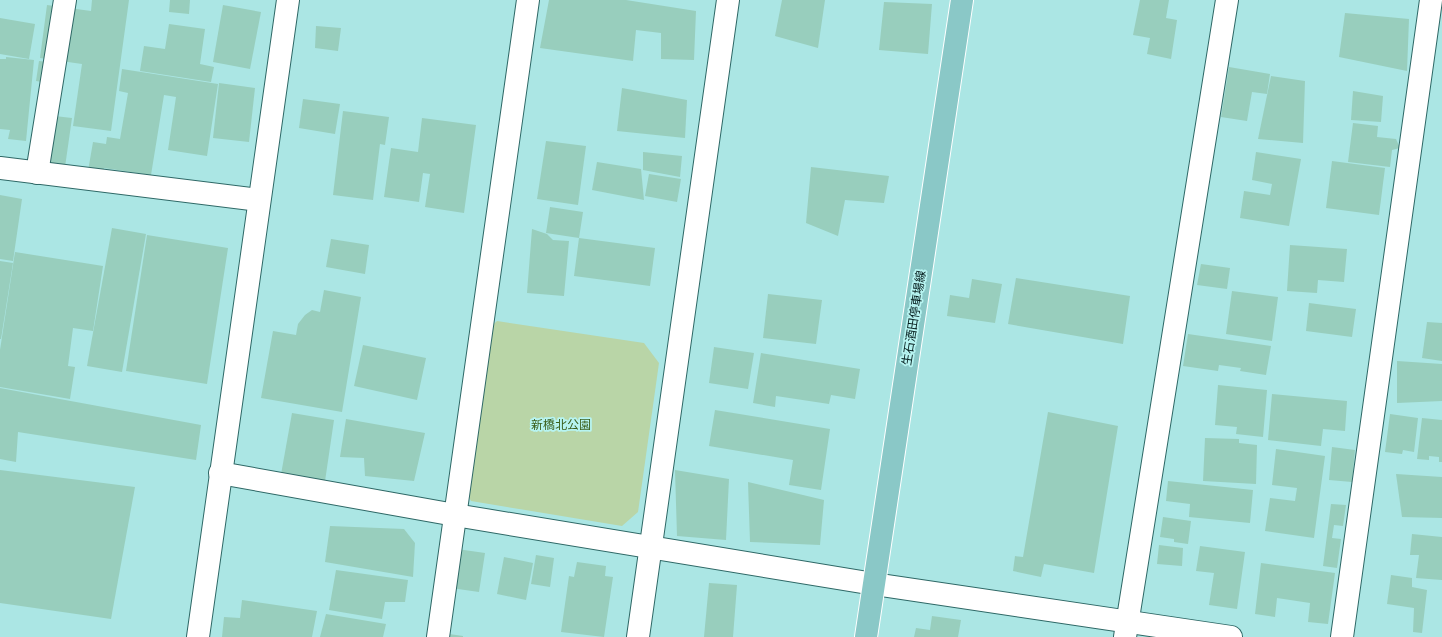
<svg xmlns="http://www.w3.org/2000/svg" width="1442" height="637" font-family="'PT Sans Narrow','Noto Sans JP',sans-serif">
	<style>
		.green { fill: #b9d5a7 }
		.building { fill: #98cebd }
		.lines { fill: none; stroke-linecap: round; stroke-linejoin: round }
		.minor-casing { stroke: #2e6866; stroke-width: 24 }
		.major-casing { stroke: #fff; stroke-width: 24 }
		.minor { stroke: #fff; stroke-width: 22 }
		.major { stroke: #8ac8c7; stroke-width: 22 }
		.labels { text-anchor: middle; stroke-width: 3.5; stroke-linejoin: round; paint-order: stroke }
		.street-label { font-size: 12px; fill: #041c1c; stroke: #b7f4f1 }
		.park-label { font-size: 12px; fill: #3a5e1b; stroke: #b7f4f1 }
	</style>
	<rect width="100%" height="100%" fill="#abe6e4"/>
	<path class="green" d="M497 321 644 343 659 363 638 512 622 526 471 501 464 488 486 331Z"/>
	<g class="building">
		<path d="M92 0H129L111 131 73 126 82 64 40 58 47 5 91 11Z"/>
		<path d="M170 0H190L189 14 169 12Z"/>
		<path d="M549 0H626L696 11 694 60 661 59V33L636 30 633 61 540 48Z"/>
		<path d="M782 0H825L818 48 775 36Z"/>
		<path d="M1140 0H1169L1166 18 1177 20 1171 59 1147 54 1150 38 1133 35Z"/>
		<path d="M884 2 932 4 928 54 879 50Z"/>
		<path d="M223 5 261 12 250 69 213 62Z"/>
		<path d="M1345 13 1409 19 1407 71 1339 57Z"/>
		<path d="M0 18 35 24 29 59 0 54Z"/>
		<path d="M169 24 205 29 200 64 214 67 211 82 140 71 144 46 165 49Z"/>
		<path d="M316 26 341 28 338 51 315 48Z"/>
		<path d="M6 57 34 60 26 141 8 139 10 130 0 129V59H6Z"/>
		<path d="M39 61 57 63 54 84 36 81Z"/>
		<path d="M1229 67 1270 74 1267 94 1252 92 1247 121 1221 117Z"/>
		<path d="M122 69 218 84 207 156 168 150 176 97 164 95 151 175 104 168 103 173 88 171 93 142 106 144 107 137 120 139 128 93 119 91Z"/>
		<path d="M1271 76 1305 81 1303 143 1258 139Z"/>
		<path d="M219 83 255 88 249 142 213 138Z"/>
		<path d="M622 88 687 100 685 138 617 131Z"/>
		<path d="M1353 91 1383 96 1381 122 1351 120Z"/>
		<path d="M303 99 340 104 335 134 299 128Z"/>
		<path d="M343 111 389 117 385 145 380 144 373 200 333 195Z"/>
		<path d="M46 115 72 118 65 167 39 164Z"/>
		<path d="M422 118 476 125 464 213 425 207 430 174 423 173 419 202 384 197 391 148 418 152Z"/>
		<path d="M1353 123 1378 126 1377 137 1396 139 1400 148 1392 150 1390 167 1348 162Z"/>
		<path d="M546 141 586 146 578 205 537 199Z"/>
		<path d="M643 152 682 156 680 177 643 170Z"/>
		<path d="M1256 152 1301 159 1289 226 1240 218 1244 191 1270 195 1272 184 1252 180Z"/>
		<path d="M1332 161 1385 168 1379 215 1326 208Z"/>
		<path d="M597 162 641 169 644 200 592 190Z"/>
		<path d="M811 167 889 176 884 203 845 200 838 236 806 223Z"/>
		<path d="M649 174 681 179 677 202 645 196Z"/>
		<path d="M0 195 22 199 13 261 0 259Z"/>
		<path d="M550 207 583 212 579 238 655 248 650 286 574 276 579 238 546 233Z"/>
		<path d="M112 228 146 234 122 372 87 366Z"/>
		<path d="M532 229 547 234 553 240 569 241 564 296 527 293Z"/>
		<path d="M147 235 228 248 207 384 126 371Z"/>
		<path d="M331 239 369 245 365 274 326 267Z"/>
		<path d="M1290 245 1347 249 1344 282 1318 280 1317 293 1287 291Z"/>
		<path d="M15 252 103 266 93 331 73 328 68 366 75 367 70 399 0 387V350Z"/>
		<path d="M0 261 13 263 1 339H0Z"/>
		<path d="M1201 264 1230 268 1227 289 1197 285Z"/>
		<path d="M1016 278 1130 296 1123 344 1008 324Z"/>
		<path d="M972 279 1002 284 995 323 947 316 950 295 969 298Z"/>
		<path d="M324 290 361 297 342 412 261 398 273 331 296 335 298 324 305 315 312 310 320 312Z"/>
		<path d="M1232 291 1278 297 1272 341 1226 334Z"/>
		<path d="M768 294 822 300 816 344 763 338Z"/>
		<path d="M1309 303 1356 309 1352 337 1306 331Z"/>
		<path d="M1427 322 1442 323V361L1422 358Z"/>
		<path d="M1188 334 1271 346 1266 375 1240 371 1241 368 1219 365 1218 371 1183 366Z"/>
		<path d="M363 345 426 358 417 400 354 386Z"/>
		<path d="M714 347 754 353 748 389 709 383Z"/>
		<path d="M761 353 860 369 855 399 831 395 829 404 776 396 775 407 753 403Z"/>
		<path d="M1397 361 1442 364V401L1397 403Z"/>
		<path d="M1218 385 1267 390 1263 437 1236 434 1237 427 1215 425Z"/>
		<path d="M0 388 201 425 196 460 18 432 16 462 0 459Z"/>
		<path d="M1272 394 1347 401 1345 431 1323 429 1321 446 1268 440Z"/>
		<path d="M715 410 830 429 821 490 789 485 793 460 709 446Z"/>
		<path d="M1048 412 1118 426 1094 573 1044 564 1041 577 1013 571 1015 556 1023 557Z"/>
		<path d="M292 413 334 420 324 488 280 480Z"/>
		<path d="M1390 414 1418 418 1414 452 1403 450 1402 454 1385 452Z"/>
		<path d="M1422 418 1442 420V462H1439V457L1429 456V460L1417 459Z"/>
		<path d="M346 419 425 433 414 481 365 476 364 458 340 457Z"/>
		<path d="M1205 438 1239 439V443L1257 445 1256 484 1203 481Z"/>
		<path d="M1332 447 1355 450 1352 482 1329 480Z"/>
		<path d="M1276 449 1325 456 1314 538 1265 531 1270 498 1295 501 1297 488 1272 485Z"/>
		<path d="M0 470 135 487 111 619 0 603Z"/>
		<path d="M675 470 729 479 726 540 677 536Z"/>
		<path d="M1396 474 1442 477V518L1402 517Z"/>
		<path d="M1168 481 1253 490 1250 523 1189 517 1190 504 1166 501Z"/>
		<path d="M748 482 824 500 820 545 750 542Z"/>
		<path d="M1331 504 1346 505 1343 526 1334 525 1332 538 1341 539 1337 568 1323 566Z"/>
		<path d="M1163 517 1191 521 1188 544 1174 542V539L1160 537Z"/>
		<path d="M330 526 404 529 415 543 413 577 325 562Z"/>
		<path d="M1412 534 1442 537V580L1416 578 1419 555H1410Z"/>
		<path d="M1159 545 1183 548 1182 566 1157 564Z"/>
		<path d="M1200 546 1245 552 1237 609 1209 605 1214 573 1196 571Z"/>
		<path d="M457 549 485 553 479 592 451 588Z"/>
		<path d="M536 555 554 558 550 587 531 584Z"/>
		<path d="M504 557 533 563 526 600 497 594Z"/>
		<path d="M577 562 606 566 605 576 613 577 604 637 561 632 569 576 574 577Z"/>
		<path d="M1261 563 1335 573 1328 624 1308 622 1310 603 1277 598 1275 617 1255 614Z"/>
		<path d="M336 570 408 580 405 602H385L382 619 329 610Z"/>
		<path d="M1391 575 1412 578V587L1427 590 1422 633 1413 632 1414 608 1387 604Z"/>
		<path d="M709 583 737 585 733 637H704Z"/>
		<path d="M242 600 317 611 312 637H222L224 617 240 618Z"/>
		<path d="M326 614 386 624 383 637H320Z"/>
		<path d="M932 616 961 620 958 637H914L916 628 930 630Z"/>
		<path d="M449 634 463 636V637H448Z"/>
	</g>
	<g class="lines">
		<g class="minor-casing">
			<g id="minor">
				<path d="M0 168 259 200"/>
				<path d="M37 173 65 0"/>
				<path d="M220 473 455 515 874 584 1231 637"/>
				<path d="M198 637 288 0"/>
				<path d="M438 637 528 0"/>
				<path d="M638 637 728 0"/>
				<path d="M1125 637 1227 0"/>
				<path d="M1342 637 1431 0"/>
			</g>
		</g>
		<g class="major-casing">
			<path id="major" d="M866 637 962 0"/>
		</g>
		<use href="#minor" class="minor"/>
		<use href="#major" class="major"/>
	</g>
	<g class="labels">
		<g class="street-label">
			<text transform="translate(914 318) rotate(-81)" y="4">生石酒田停車場線</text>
		</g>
		<g class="park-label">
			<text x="561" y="429">新橋北公園</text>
		</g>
	</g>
</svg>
